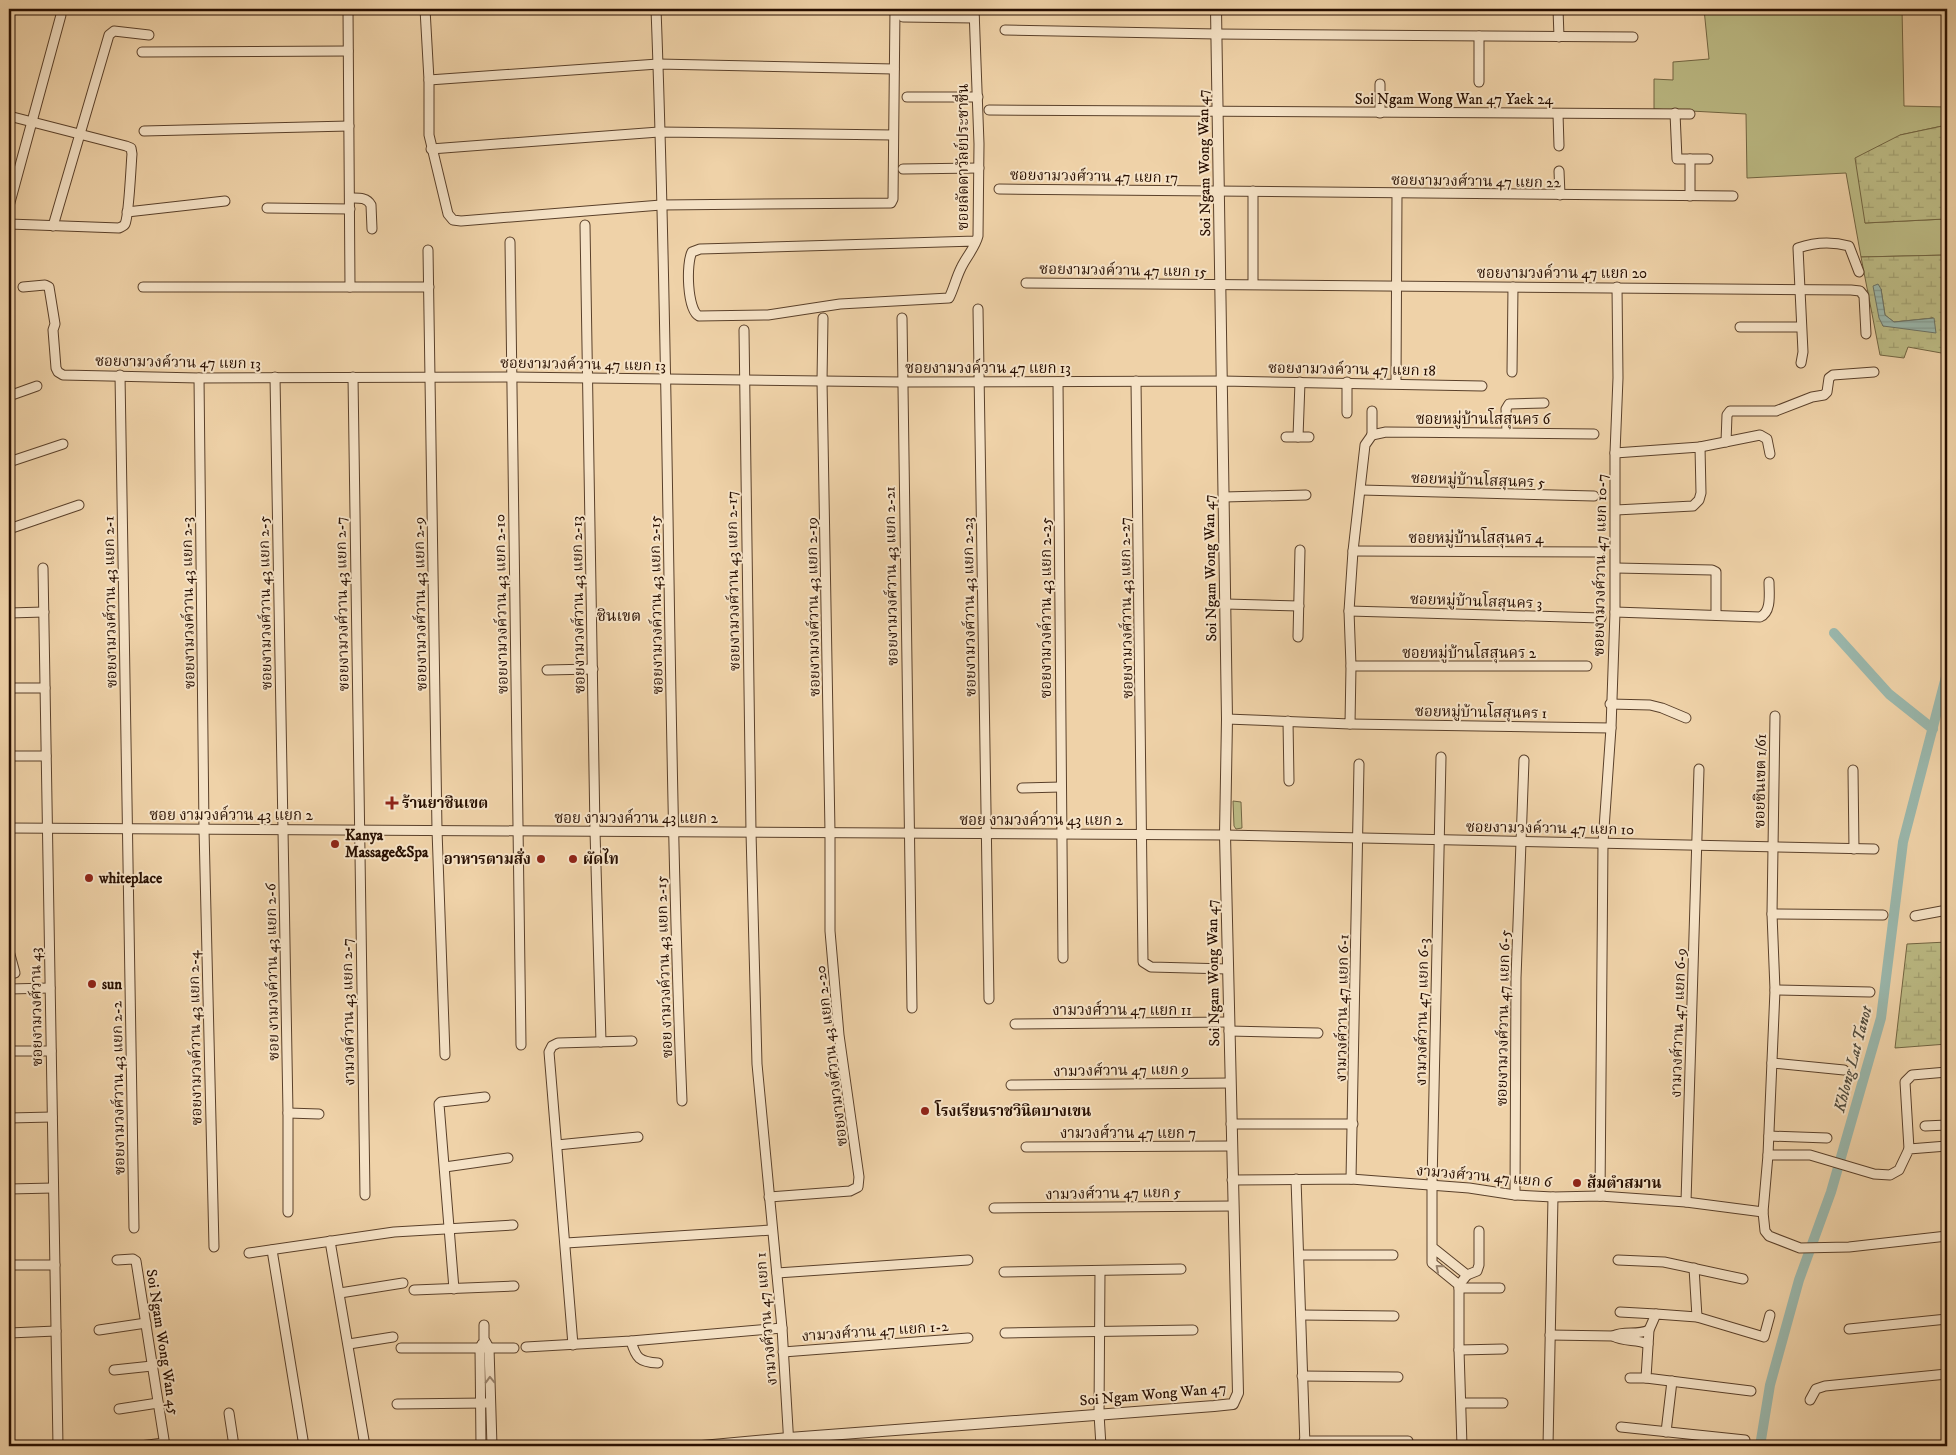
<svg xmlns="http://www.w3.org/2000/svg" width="1956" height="1455" font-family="'IM FELL DW Pica','Noto Serif Thai',serif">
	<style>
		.green { fill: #bcbb85; stroke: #726542 }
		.wetland { fill: url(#wetland-marsh); stroke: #726542; fill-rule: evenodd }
		.water { fill: url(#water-rules); stroke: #6c7467 }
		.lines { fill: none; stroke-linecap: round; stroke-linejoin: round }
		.canal { stroke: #9ab7ac; stroke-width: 10 }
		.minor-casing { stroke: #5a402a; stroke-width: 11 }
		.tertiary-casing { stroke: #5a402a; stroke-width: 12 }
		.minor { stroke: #f5e2c6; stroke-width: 9 }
		.tertiary { stroke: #f5e2c6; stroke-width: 10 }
		.oneway { stroke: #99836d }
		.poi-dot { fill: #8f2418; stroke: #f5e2c6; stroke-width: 2 }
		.labels { text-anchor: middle; stroke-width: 4; stroke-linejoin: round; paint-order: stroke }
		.street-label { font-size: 15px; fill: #280f00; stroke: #f5e2c6 }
		.poi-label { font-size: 15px; font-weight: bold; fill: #280f00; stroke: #f5e2c6; text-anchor: start }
		.neighbourhood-label { font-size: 16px; fill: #280f00; stroke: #f5e2c6 }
		.water-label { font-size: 16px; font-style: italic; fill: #504a3c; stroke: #f5e2c6 }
	</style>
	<defs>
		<pattern id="wetland-marsh" width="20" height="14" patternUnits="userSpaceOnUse" patternTransform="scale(1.25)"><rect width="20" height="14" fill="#bcbb85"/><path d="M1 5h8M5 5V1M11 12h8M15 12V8" fill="none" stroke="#a2a071"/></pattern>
		<pattern id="water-rules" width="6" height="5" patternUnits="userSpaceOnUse" patternTransform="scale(1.25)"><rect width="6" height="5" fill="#9ab7ac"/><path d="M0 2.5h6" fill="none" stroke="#859c92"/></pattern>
	</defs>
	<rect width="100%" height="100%" fill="#efd2a8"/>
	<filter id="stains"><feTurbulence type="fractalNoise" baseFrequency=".004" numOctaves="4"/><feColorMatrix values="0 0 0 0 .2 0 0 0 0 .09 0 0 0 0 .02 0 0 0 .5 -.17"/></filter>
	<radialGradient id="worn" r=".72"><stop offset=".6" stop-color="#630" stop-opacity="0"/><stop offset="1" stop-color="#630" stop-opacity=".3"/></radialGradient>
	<g class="green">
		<path d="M1704 9H1902L1904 106 1946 107 1947 71V125L1900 135 1865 223 1945 219 1947 203V255L1861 257 1846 173 1747 178 1746 114 1654 109V79L1673 80V62L1709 59Z"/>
		<path d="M1233 801 1241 802 1242 828 1236 829 1234 826Z"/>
	</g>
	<g class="wetland">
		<path d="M1947 125V203L1945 219 1865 223 1855 158 1900 135Z"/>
		<path d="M1947 255V354L1908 347 1904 358 1880 355 1861 257ZM1881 289 1885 315 1894 322 1933 318 1883 326Z"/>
		<path d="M1947 942V1044L1895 1048 1907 944Z"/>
	</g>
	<path class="water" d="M1878 284 1881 289 1885 315 1894 322 1934 318 1936 333 1883 326 1879 318 1873 286Z"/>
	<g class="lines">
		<g class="canal">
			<path d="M1834 633 1889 694 1933 729"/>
			<path d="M1760 1446 1770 1385 1799 1280 1831 1192 1881 1018 1903 842 1947 673"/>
		</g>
		<g class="minor-casing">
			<g id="minor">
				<path d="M348 9 350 287"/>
				<path d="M425 9 429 80V135L448 214 453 220 461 221 661 205 891 203 893 199 895 9"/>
				<path d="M656 9C670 373 667 737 682 1101"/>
				<path d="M974 9 979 144 978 236C975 248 966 257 961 268 956 278 954 288 949 298L840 304 768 315 699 316C687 310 686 263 692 252L700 249 976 241"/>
				<path d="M1558 9 1559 37"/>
				<path d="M903 17 974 18"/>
				<path d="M1005 30 1217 34 1633 37"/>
				<path d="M142 52 348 51"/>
				<path d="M429 80 658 64 894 69"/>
				<path d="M1479 82V36"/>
				<path d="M1380 84V113"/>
				<path d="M907 97H978"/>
				<path d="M989 110 1690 114"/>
				<path d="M1675 113 1677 159H1708"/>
				<path d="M1558 114 1559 146"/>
				<path d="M9 116 126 146 131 148 132 154C131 165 129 216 125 224 124 226 121 227 119 228L9 224"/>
				<path d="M144 131 349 126"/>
				<path d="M431 149 659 132 893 135"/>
				<path d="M1690 159V196"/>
				<path d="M903 169 979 168"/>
				<path d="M1559 171 1560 195"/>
				<path d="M999 189 1733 196"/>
				<path d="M1253 191V284"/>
				<path d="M350 198C358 198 367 197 371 205L372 229"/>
				<path d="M9 206 61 15"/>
				<path d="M267 208 350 209"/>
				<path d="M127 212 225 201"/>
				<path d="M585 225 595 831 601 1042"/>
				<path d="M53 226 109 35 114 31 149 35"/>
				<path d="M510 242 521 1045"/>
				<path d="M428 250 437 830 445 1055"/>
				<path d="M1026 283 1851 290 1860 291 1864 296 1866 334"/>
				<path d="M23 287 45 285 49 287 55 324 53 330 56 368 58 372 63 375 199 378 511 377 902 382 1222 381 1482 386"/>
				<path d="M143 287H429"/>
				<path d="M978 309 989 999"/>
				<path d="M902 318 912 1008"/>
				<path d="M1740 327H1801"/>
				<path d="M744 330 751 832 757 1064 782 1328 789 1446"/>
				<path d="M1801 363 1803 352 1798 248C1815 242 1831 241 1849 246L1859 272"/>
				<path d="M1512 372 1513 287"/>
				<path d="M120 375 134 1228"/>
				<path d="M275 377 288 1113V1212"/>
				<path d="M353 377 365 1195"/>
				<path d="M199 378 204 829 214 1247"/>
				<path d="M1136 381 1143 962 1151 967 1228 969"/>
				<path d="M1058 382 1063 958"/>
				<path d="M1396 383 1397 194"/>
				<path d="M9 396 37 386"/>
				<path d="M1372 411V435"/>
				<path d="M1347 413V382"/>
				<path d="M1507 432 1506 409 1509 404 1544 403"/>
				<path d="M1372 435 1386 432 1594 434"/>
				<path d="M1286 437H1309"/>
				<path d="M1298 437 1300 382"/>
				<path d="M1726 442 1727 415 1730 411H1776L1812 397 1824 395 1827 392 1829 378 1833 375 1874 372"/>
				<path d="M1700 447 1760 435 1767 439 1770 454"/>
				<path d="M1615 453 1700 447 1701 493 1699 500 1693 506 1616 510"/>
				<path d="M9 462 63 444"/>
				<path d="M1361 490 1594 496"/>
				<path d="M1224 497 1306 495"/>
				<path d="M9 529 79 505"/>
				<path d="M1353 551 1599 552"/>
				<path d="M43 568 58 1446"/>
				<path d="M1616 568 1712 570 1716 572V615"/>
				<path d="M1226 604 1299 606"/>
				<path d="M1349 611 1601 618"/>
				<path d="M1615 612 1760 617C1772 612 1769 593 1769 582"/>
				<path d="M9 613 44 612"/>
				<path d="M1298 637 1300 550"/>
				<path d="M1351 666H1587"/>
				<path d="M547 670 593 669"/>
				<path d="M9 688H45"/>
				<path d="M1610 704 1650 705 1662 708 1686 718"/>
				<path d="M1775 716 1772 914 1775 990 1768 1155 1763 1212 1765 1231 1769 1236 1800 1248 1849 1247 1947 1236"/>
				<path d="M1227 719 1350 724 1351 666 1349 611 1353 551 1365 445 1372 435"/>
				<path d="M1288 721 1289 781"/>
				<path d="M1350 724 1611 728"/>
				<path d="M9 756H46"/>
				<path d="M1853 770 1854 849"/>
				<path d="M1022 788 1061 787"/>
				<path d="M9 828 1225 835 1874 849"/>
				<path d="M1772 914 1883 915"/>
				<path d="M1915 916 1947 910"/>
				<path d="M9 951 15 973"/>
				<path d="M9 989 50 988"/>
				<path d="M1775 990 1870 992"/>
				<path d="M1015 1024 1229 1022"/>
				<path d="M1229 1031 1318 1033"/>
				<path d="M9 1051H51"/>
				<path d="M1772 1063 1844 1070"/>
				<path d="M1011 1085 1230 1083"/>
				<path d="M288 1113 319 1114"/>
				<path d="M9 1118 52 1117"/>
				<path d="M1231 1124H1353"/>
				<path d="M1925 1126 1947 1125"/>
				<path d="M1769 1136 1827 1138"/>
				<path d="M557 1145 638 1137"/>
				<path d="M1026 1147 1231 1146"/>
				<path d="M1909 1149 1905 1082 1912 1075 1947 1072"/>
				<path d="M1768 1155H1810L1874 1174 1890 1175 1899 1170 1909 1149 1947 1146"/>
				<path d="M445 1167 508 1158"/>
				<path d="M1296 1179 1305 1446"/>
				<path d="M1351 1179 1359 764"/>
				<path d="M1232 1180 1351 1179 1469 1188 1515 1195 1553 1197 1600 1196 1686 1202 1763 1212"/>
				<path d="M9 1189 53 1188"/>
				<path d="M1515 1195 1516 978 1524 760"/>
				<path d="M1600 1196 1603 843 1611 728 1615 612V453L1618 378 1617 287"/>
				<path d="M769 1197 850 1191 858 1187 859 1177 839 1035 830 931V832L822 381 823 318"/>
				<path d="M1686 1202 1699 769"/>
				<path d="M994 1208 1233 1206"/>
				<path d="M330 1241 365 1446"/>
				<path d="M566 1243 772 1230"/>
				<path d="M1432 1247 1467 1275 1459 1285 1432 1263V1185L1441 757"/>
				<path d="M272 1250 304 1446"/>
				<path d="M249 1253 394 1232 513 1225"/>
				<path d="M1299 1255H1393"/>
				<path d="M117 1260 133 1259 136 1261 165 1446"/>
				<path d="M1618 1260 1664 1262 1743 1279"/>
				<path d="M9 1265H55"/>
				<path d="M1694 1268 1697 1317"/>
				<path d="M1100 1271 1099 1414 1101 1446"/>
				<path d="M1004 1272 1181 1269"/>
				<path d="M777 1273 968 1260"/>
				<path d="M1467 1275 1477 1271 1479 1265V1231"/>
				<path d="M1459 1285V1350L1462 1446"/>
				<path d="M1459 1288H1500"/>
				<path d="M454 1289 439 1104 441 1102 485 1097"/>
				<path d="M414 1290 514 1286"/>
				<path d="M340 1293 403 1283"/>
				<path d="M1620 1312 1656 1314"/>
				<path d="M1301 1315 1394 1316"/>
				<path d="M484 1325V1339L489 1348 492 1446"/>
				<path d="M1849 1329 1947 1319"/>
				<path d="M99 1330 146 1323"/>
				<path d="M9 1333 56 1331"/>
				<path d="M1005 1333 1193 1330"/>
				<path d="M1550 1335 1613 1336C1624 1342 1636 1339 1648 1344"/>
				<path d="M1613 1336C1625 1330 1636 1336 1649 1330"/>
				<path d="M631 1341C636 1358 639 1362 658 1363"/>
				<path d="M349 1344 393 1337"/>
				<path d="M573 1345 549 1052 552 1046 558 1043 632 1041"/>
				<path d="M526 1347 631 1341 782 1328"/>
				<path d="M401 1348H514"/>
				<path d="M1459 1350 1503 1349"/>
				<path d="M783 1352 968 1338"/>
				<path d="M114 1370 152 1366"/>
				<path d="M1302 1376 1398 1377"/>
				<path d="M1630 1378H1646"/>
				<path d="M1751 1391 1646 1378 1649 1330 1656 1314 1697 1317 1764 1337 1770 1315"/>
				<path d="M1810 1400 1816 1389 1825 1386 1947 1374"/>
				<path d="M1462 1403H1503"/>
				<path d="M397 1404 486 1403"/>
				<path d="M119 1409 158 1403"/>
				<path d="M229 1413 234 1446"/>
				<path d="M1621 1427 1745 1440"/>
				<path d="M1666 1432 1672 1381"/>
				<path d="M1304 1441H1408"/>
				<path d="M140 1446 164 1443"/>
				<path d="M481 1446 480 1348 482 1344"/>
				<path d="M1548 1446 1553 1197"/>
			</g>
		</g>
		<g class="tertiary-casing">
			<path id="tertiary" d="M702 1446 789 1438 1214 1406 1233 1404 1238 1393 1225 835 1227 719 1216 9"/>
		</g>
		<use href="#minor" class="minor"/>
		<use href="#tertiary" class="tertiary"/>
	</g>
	<defs><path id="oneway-chevron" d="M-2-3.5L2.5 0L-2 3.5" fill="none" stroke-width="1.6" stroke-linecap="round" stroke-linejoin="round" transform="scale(1.25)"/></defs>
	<g class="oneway">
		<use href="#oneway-chevron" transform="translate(1439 1268) rotate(-139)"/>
		<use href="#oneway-chevron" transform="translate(490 1380) rotate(-92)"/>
	</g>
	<g class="poi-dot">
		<path d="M389.5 795.5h5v5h5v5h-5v5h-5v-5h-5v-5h5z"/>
		<circle cx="335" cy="844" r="5"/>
		<circle cx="541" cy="859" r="5"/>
		<circle cx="573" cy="859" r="5"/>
		<circle cx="89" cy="878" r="5"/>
		<circle cx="92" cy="984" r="5"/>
		<circle cx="925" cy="1111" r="5"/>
		<circle cx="1577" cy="1183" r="5"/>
	</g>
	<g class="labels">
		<g class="street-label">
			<text x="1454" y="104">Soi Ngam Wong Wan 47 Yaek 24</text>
			<text transform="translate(963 157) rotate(-90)" y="5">ซอยลัดดาวัลย์ประชาชื่น</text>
			<text transform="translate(1204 163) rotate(-91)" y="5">Soi Ngam Wong Wan 47</text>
			<text transform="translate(1094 176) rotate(1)" y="5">ซอยงามวงศ์วาน 47 แยก 17</text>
			<text transform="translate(1476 181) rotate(1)" y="5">ซอยงามวงศ์วาน 47 แยก 22</text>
			<text transform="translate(1123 270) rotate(1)" y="5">ซอยงามวงค์วาน 47 แยก 15</text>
			<text x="1562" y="278">ซอยงามวงค์วาน 47 แยก 20</text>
			<text transform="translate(178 362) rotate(1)" y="5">ซอยงามวงค์วาน 47 แยก 13</text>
			<text transform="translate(583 364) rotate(1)" y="5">ซอยงามวงค์วาน 47 แยก 13</text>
			<text x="988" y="373">ซอยงามวงค์วาน 47 แยก 13</text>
			<text transform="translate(1352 369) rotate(1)" y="5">ซอยงามวงค์วาน 47 แยก 18</text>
			<text x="1483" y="424">ซอยหมู่บ้านโสสุนคร 6</text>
			<text transform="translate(1478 480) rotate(2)" y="5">ซอยหมู่บ้านโสสุนคร 5</text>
			<text x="1476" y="543">ซอยหมู่บ้านโสสุนคร 4</text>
			<text transform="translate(1600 565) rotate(-89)" y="5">ซอยงามวงศ์วาน 47 แยก 10-7</text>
			<text transform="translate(1210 568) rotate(-91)" y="5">Soi Ngam Wong Wan 47</text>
			<text transform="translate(891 576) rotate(-91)" y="5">ซอยงามวงศ์วาน 43 แยก 2-21</text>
			<text transform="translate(733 581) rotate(-91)" y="5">ซอยงามวงศ์วาน 43 แยก 2-17</text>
			<text transform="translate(1476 601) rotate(2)" y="5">ซอยหมู่บ้านโสสุนคร 3</text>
			<text transform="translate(110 602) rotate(-91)" y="5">ซอยงามวงศ์วาน 43 แยก 2-1</text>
			<text transform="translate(188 603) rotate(-91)" y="5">ซอยงามวงค์วาน 43 แยก 2-3</text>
			<text transform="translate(265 603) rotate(-91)" y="5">ซอยงามวงศ์วาน 43 แยก 2-5</text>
			<text transform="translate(342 604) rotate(-91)" y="5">ซอยงามวงศ์วาน 43 แยก 2-7</text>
			<text transform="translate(420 604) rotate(-91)" y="5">ซอยงามวงศ์วาน 43 แยก 2-9</text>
			<text transform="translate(501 604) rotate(-91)" y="5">ซอยงามวงค์วาน 43 แยก 2-10</text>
			<text transform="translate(578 605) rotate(-91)" y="5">ซอยงามวงศ์วาน 43 แยก 2-13</text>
			<text transform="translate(656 605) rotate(-91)" y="5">ซอยงามวงค์วาน 43 แยก 2-15</text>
			<text transform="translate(813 607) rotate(-91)" y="5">ซอยงามวงศ์วาน 43 แยก 2-19</text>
			<text transform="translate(969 607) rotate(-91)" y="5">ซอยงามวงศ์วาน 43 แยก 2-23</text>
			<text transform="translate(1046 608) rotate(-90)" y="5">ซอยงามวงค์วาน 43 แยก 2-25</text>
			<text transform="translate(1126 608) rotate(-91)" y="5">ซอยงามวงศ์วาน 43 แยก 2-27</text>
			<text x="1469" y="658">ซอยหมู่บ้านโสสุนคร 2</text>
			<text transform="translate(1481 712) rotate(1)" y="5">ซอยหมู่บ้านโสสุนคร 1</text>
			<text transform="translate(1760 781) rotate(-89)" y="5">ซอยชินเขต 1/61</text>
			<text x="231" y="820">ซอย งามวงค์วาน 43 แยก 2</text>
			<text x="636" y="823">ซอย งามวงค์วาน 43 แยก 2</text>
			<text x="1041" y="825">ซอย งามวงค์วาน 43 แยก 2</text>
			<text transform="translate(1550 828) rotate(1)" y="5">ซอยงามวงค์วาน 47 แยก 10</text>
			<text transform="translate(664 967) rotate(-92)" y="5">ซอย งามวงค์วาน 43 แยก 2-15</text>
			<text transform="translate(272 972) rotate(-91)" y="5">ซอย งามวงค์วาน 43 แยก 2-6</text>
			<text transform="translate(1213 973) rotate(-91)" y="5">Soi Ngam Wong Wan 47</text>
			<text transform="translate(36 1007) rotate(-91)" y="5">ซอยงามวงศ์วาน 43</text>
			<text transform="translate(1342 1008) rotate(-89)" y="5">งามวงศ์วาน 47 แยก 6-1</text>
			<text x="1122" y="1015">งามวงศ์วาน 47 แยก 11</text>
			<text transform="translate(348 1012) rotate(-91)" y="5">งามวงศ์วาน 43 แยก 2-7</text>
			<text transform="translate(1422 1012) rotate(-89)" y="5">งามวงศ์วาน 47 แยก 6-3</text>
			<text transform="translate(1503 1018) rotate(-89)" y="5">ซอยงามวงศ์วาน 47 แยก 6-5</text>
			<text transform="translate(1678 1023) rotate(-88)" y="5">งามวงศ์วาน 47 แยก 6-9</text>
			<text transform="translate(195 1038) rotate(-91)" y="5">ซอยงามวงค์วาน 43 แยก 2-4</text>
			<text transform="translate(831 1056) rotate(-97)" y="5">ซอยงามวงศ์วาน 43 แยก 2-20</text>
			<text transform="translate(1121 1070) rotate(-1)" y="5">งามวงศ์วาน 47 แยก 9</text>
			<text transform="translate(118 1088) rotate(-91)" y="5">ซอยงามวงศ์วาน 43 แยก 2-2</text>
			<text x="1128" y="1138">งามวงศ์วาน 47 แยก 7</text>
			<text transform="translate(1484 1176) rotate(5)" y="5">งามวงศ์วาน 47 แยก 6</text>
			<text transform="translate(1113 1193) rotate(-1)" y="5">งามวงศ์วาน 47 แยก 5</text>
			<text transform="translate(766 1319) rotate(-95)" y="5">งามวงศ์วาน 47 แยก 1</text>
			<text transform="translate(875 1331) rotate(-4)" y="5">งามวงศ์วาน 47 แยก 1-2</text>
			<text transform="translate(163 1342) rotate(81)" y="5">Soi Ngam Wong Wan 45</text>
			<text transform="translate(1153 1394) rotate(-5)" y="5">Soi Ngam Wong Wan 47</text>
		</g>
		<g class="poi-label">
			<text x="402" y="808">ร้านยาชินเขต</text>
			<text x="345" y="840">Kanya<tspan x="345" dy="17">Massage&amp;Spa</tspan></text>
			<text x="531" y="864" text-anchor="end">อาหารตามสั่ง</text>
			<text x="583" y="864">ผัดไท</text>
			<text x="99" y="883">whiteplace</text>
			<text x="102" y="989">sun</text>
			<text x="935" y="1116">โรงเรียนราชวินิตบางเขน</text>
			<text x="1587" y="1188">ส้มตำสมาน</text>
		</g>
		<g class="neighbourhood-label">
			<text x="619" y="621">ชินเขต</text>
		</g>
		<g class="water-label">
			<text transform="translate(1852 1059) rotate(-75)" y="6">Khlong Lat Tanot</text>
		</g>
	</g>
	<rect width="1956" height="1455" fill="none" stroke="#efd2a8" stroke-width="30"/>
	<rect x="10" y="10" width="1936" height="1435" fill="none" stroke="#280f00" stroke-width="2.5"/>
	<rect x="15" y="15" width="1926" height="1425" fill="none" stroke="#280f00"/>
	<rect width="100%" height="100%" filter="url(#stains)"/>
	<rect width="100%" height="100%" fill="url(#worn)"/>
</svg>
